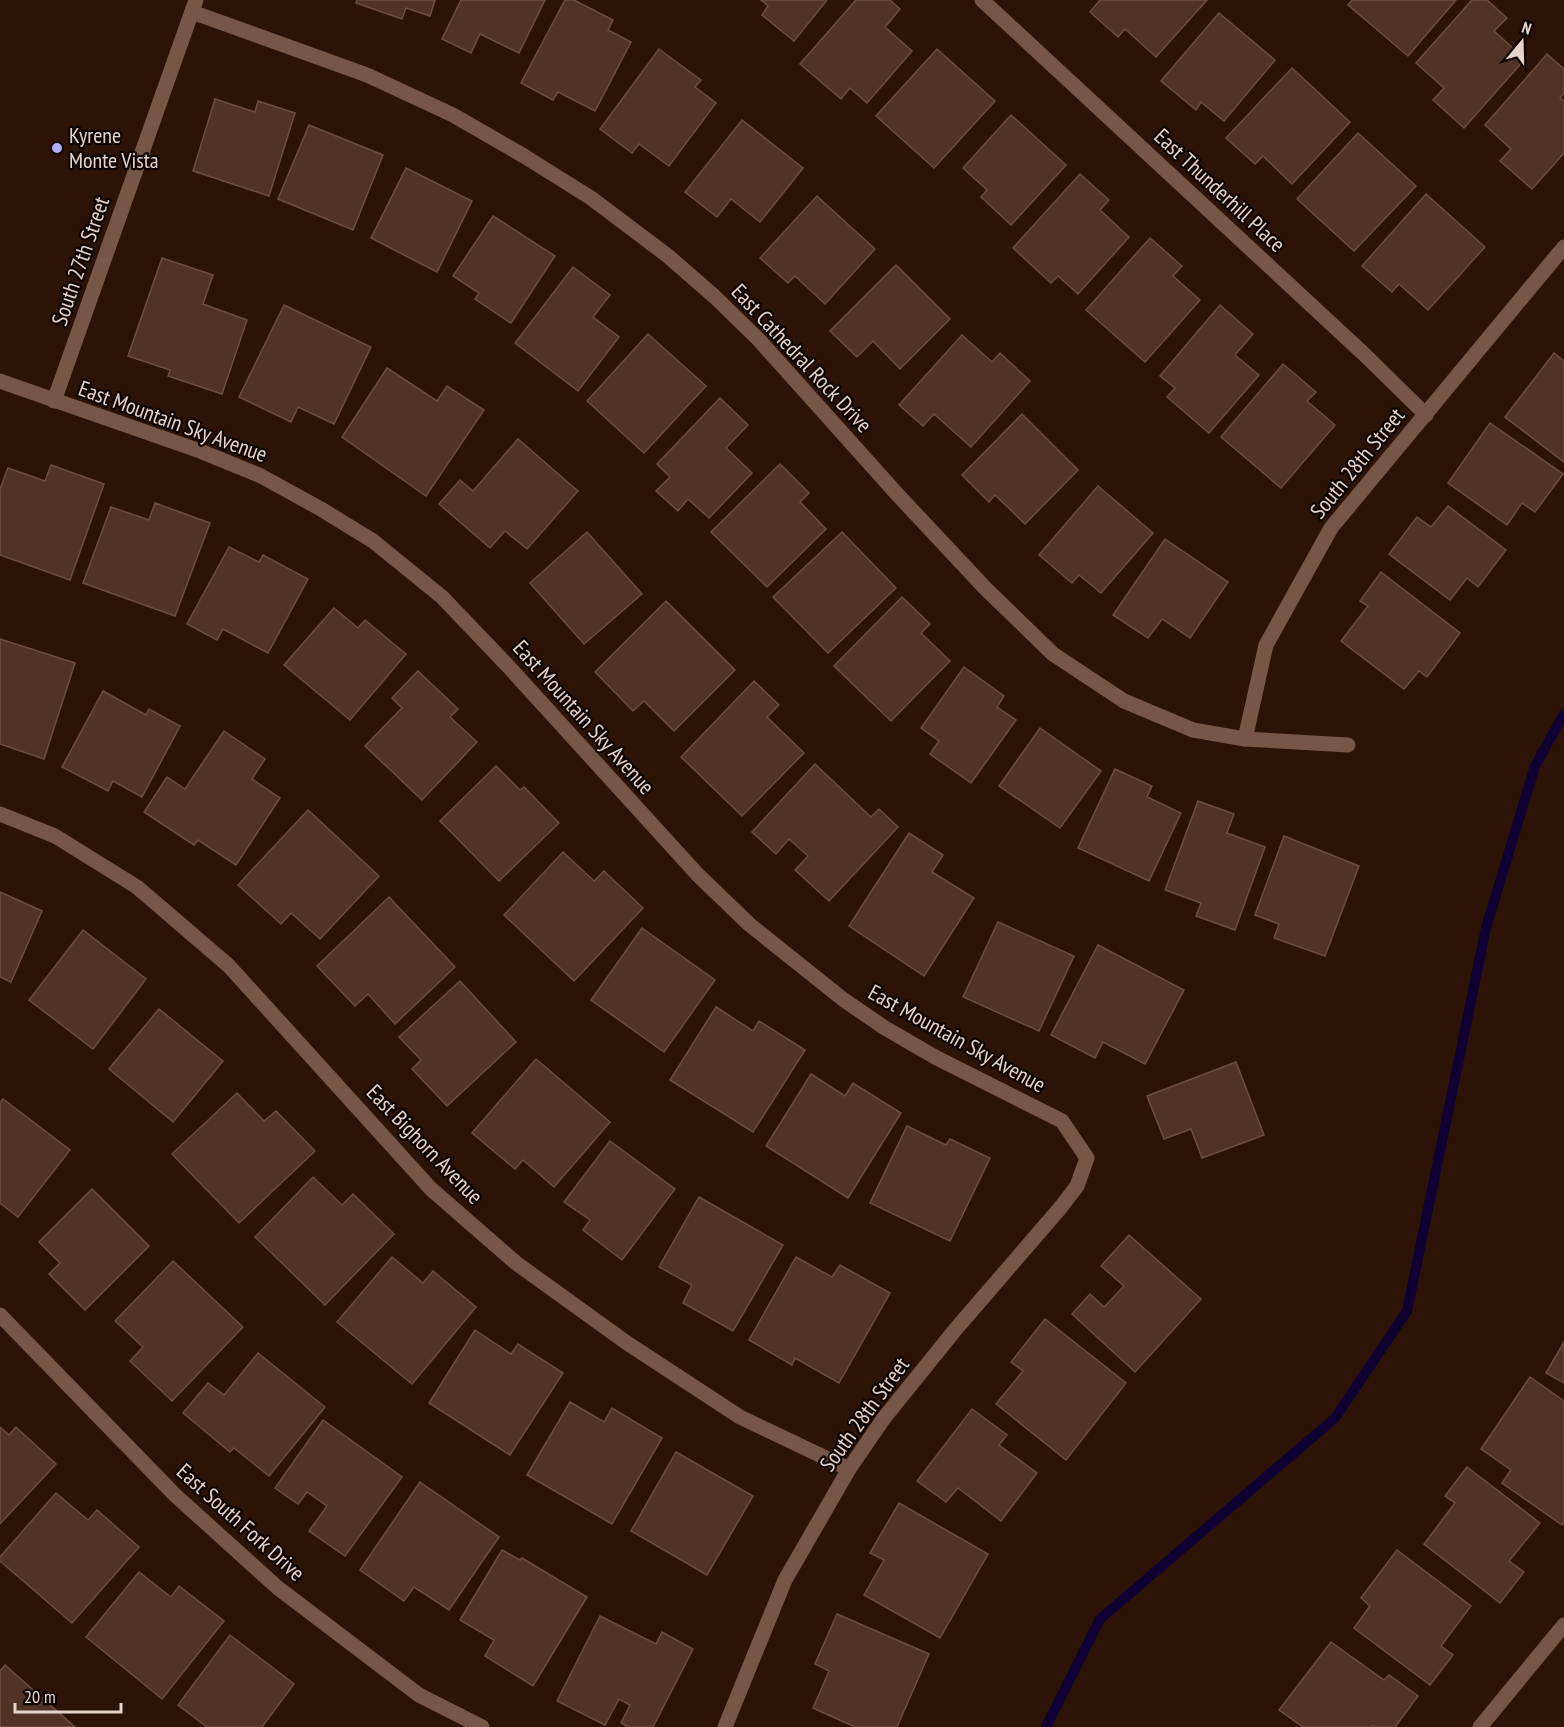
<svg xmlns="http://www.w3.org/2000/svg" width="1564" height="1727" font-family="'PT Sans Narrow',sans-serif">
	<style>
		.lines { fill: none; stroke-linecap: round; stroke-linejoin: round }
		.stream { stroke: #0e0033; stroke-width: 10 }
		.building { fill: #503324; stroke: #6d4e3e; stroke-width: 1.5 }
		.minor { stroke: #765647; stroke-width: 15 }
		.poi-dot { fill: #b1adfa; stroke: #0d0401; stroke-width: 2 }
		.labels { text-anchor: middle; stroke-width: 4.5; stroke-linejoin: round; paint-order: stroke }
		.poi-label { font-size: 22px; fill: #e6d4ca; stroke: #0d0401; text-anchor: start }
		.street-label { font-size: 22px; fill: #e6d4ca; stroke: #0d0401 }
	</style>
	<rect width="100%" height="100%" fill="#2d1305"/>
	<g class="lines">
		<path class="stream" d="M1046 1727 1100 1619 1335 1418 1407 1311 1486 928 1535 766 1564 714"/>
	</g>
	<g class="building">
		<path d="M357 0H435L430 16 406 8 402 19 356 3Z"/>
		<path d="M461 0H545L519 53 480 34 471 53 442 39Z"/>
		<path d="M565 0H574L613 20 608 30 631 42 595 111 558 92 553 100 521 83Z"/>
		<path d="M761 0H827L794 41 762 15 768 6Z"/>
		<path d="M856 0H890L900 9 885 27 912 51 867 103 850 88 841 99 800 64Z"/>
		<path d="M1100 0H1207L1156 57 1125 29 1118 37 1090 12Z"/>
		<path d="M1352 0H1456L1408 56 1348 5Z"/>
		<path d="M1472 0H1487L1507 18 1494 31 1525 59 1464 128 1433 100 1444 88 1416 63Z"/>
		<path d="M1219 13 1275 60 1224 121 1201 102 1196 110 1161 81Z"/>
		<path d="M659 49 701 80 695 87 716 103 669 166 639 144 632 153 600 129Z"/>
		<path d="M937 49 995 101 934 168 876 116Z"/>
		<path d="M1547 54 1564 69V93L1560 98 1564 101V153L1532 189 1500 161 1511 149 1485 125Z"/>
		<path d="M1292 68 1350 122 1292 184 1263 156 1255 164 1226 138Z"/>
		<path d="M215 99 255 112 258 101 295 113 269 196 193 171Z"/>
		<path d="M1011 115 1066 165 1011 225 981 197 987 190 963 168Z"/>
		<path d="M742 120 803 168 760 222 731 199 717 217 685 192Z"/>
		<path d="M309 125 383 155 353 230 278 199Z"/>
		<path d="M1358 133 1416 186 1354 251 1297 199Z"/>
		<path d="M406 168 472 201 437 272 371 238Z"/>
		<path d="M1080 174 1109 200 1100 210 1129 237 1078 294 1058 276 1051 283 1013 248Z"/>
		<path d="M1426 194 1485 247 1428 310 1399 284 1392 292 1362 266Z"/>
		<path d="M817 196 875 249 825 304 795 276 788 283 760 258Z"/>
		<path d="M493 216 555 256 511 323 475 299 479 293 453 276Z"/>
		<path d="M1150 238 1182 266 1173 276 1200 300 1145 362 1086 310Z"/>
		<path d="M162 258 213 275 203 304 247 320 222 394 168 376 170 370 128 356Z"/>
		<path d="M896 265 950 319 900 369 873 341 857 357 830 331Z"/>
		<path d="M573 267 610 295 593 317 619 337 578 391 515 343Z"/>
		<path d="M284 305 371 347 334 424 298 407 291 422 239 397Z"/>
		<path d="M1220 305 1253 334 1235 355 1259 375 1209 433 1167 397 1175 388 1160 376Z"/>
		<path d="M648 334 706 386 644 453 587 401Z"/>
		<path d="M962 335 992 362 1000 353 1030 381 971 447 934 414 923 426 899 405Z"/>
		<path d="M1554 353 1564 361V462L1505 417Z"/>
		<path d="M1283 364 1316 392 1307 401 1335 425 1281 488 1221 437Z"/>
		<path d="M387 368 437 401 447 386 484 410 426 496 342 437Z"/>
		<path d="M720 398 748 425 726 448 752 473 709 518 688 499 678 511 656 491 670 477 657 464Z"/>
		<path d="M1022 414 1078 470 1025 524 995 495 989 502 962 475Z"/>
		<path d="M1490 423 1563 474 1535 512 1522 503 1507 525 1448 483Z"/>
		<path d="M518 439 578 491 527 549 505 531 490 548 439 504 460 480 473 491Z"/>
		<path d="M780 464 809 493 800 502 826 529 767 587 711 532Z"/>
		<path d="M51 465 104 484 70 580 0 555V489L8 468 45 481Z"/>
		<path d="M1098 486 1153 533 1101 593 1079 575 1072 583 1039 555Z"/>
		<path d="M155 503 210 523 175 616 83 583 111 507 149 520Z"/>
		<path d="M1448 506 1506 550 1478 587 1467 578 1450 600 1389 554 1417 517 1431 527Z"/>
		<path d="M587 532 642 594 584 644 530 583Z"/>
		<path d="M842 532 896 588 828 653 773 597Z"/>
		<path d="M1165 539 1228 582 1190 638 1162 619 1148 638 1113 615Z"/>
		<path d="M229 547 259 562 263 555 308 579 268 653 223 629 217 640 187 624Z"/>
		<path d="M1381 572 1460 633 1427 677 1419 671 1404 689 1341 641 1368 606 1360 601Z"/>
		<path d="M902 597 930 624 921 633 950 661 891 721 834 666Z"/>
		<path d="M666 601 735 670 674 731 644 701 633 711 595 672Z"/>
		<path d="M334 608 358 628 365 620 406 654 350 720 284 665Z"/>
		<path d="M0 639 75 663 44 759 0 744Z"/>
		<path d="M964 667 1004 696 997 707 1016 720 971 783 930 754 939 741 921 728Z"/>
		<path d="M418 671 458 709 450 717 477 742 422 800 365 746 402 708 392 698Z"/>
		<path d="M754 681 779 705 767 717 804 753 742 816 681 757Z"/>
		<path d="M103 691 146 715 149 709 180 726 142 797 113 781 108 791 62 767Z"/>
		<path d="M1040 728 1101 771 1060 828 999 786Z"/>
		<path d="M224 731 265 759 252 779 280 798 236 865 198 840 194 845 144 812 167 777 185 789Z"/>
		<path d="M815 764 871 817 879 809 898 827 829 901 795 870 808 856 789 839 776 854 752 832Z"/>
		<path d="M496 766 520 790 524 787 559 823 499 881 440 821Z"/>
		<path d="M1115 769 1152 786 1147 797 1181 813 1149 881 1078 848Z"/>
		<path d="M1198 801 1234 814 1227 833 1265 847 1235 930 1196 916 1201 903 1165 890Z"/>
		<path d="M308 810 379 876 320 939 291 913 281 924 238 885Z"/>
		<path d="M909 833 943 855 932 872 974 898 924 976 849 926Z"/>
		<path d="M1284 836 1359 866 1325 956 1274 938 1279 924 1255 915Z"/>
		<path d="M563 852 594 881 604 871 643 908 574 981 504 915Z"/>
		<path d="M0 892 42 911 11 982 0 977Z"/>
		<path d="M389 897 455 967 395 1024 368 994 355 1006 317 966Z"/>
		<path d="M998 922 1074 956 1039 1031 963 997Z"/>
		<path d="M642 928 715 980 664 1052 591 1000Z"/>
		<path d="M83 930 146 979 93 1049 29 1000Z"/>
		<path d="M1098 945 1184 990 1145 1064 1103 1042 1095 1058 1051 1035Z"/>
		<path d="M460 981 516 1042 447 1106 412 1069 421 1060 399 1037Z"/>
		<path d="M716 1007 753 1031 759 1021 805 1050 753 1132 670 1080Z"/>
		<path d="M159 1009 223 1061 173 1122 109 1069Z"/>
		<path d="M536 1059 610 1122 554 1187 523 1160 515 1169 472 1133Z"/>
		<path d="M1236 1062 1264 1135 1202 1158 1191 1129 1164 1139 1147 1096Z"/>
		<path d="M811 1074 845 1096 853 1083 901 1113 848 1198 766 1146Z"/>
		<path d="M237 1093 264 1121 276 1111 315 1151 239 1223 172 1154Z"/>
		<path d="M3 1099 70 1150 18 1217 0 1203V1103Z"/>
		<path d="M907 1126 946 1145 950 1139 990 1158 950 1241 870 1203Z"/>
		<path d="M610 1141 675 1189 622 1260 583 1230 590 1220 564 1202Z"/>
		<path d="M313 1177 342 1205 353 1194 394 1234 325 1305 255 1237Z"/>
		<path d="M92 1189 149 1246 85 1310 49 1274 60 1263 39 1242Z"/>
		<path d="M699 1197 783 1245 733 1331 683 1303 692 1285 659 1267Z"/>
		<path d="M1129 1235 1201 1299 1135 1372 1072 1314 1090 1294 1104 1307 1124 1286 1101 1266Z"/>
		<path d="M392 1257 423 1283 433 1271 476 1307 412 1384 337 1322Z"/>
		<path d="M796 1257 832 1277 840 1265 890 1293 839 1383 795 1358 792 1365 749 1340Z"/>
		<path d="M173 1261 243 1327 172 1401 130 1361 143 1347 115 1321Z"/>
		<path d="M1045 1319 1126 1383 1066 1460 996 1404 1023 1371 1011 1362Z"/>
		<path d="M475 1330 511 1354 518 1344 563 1373 510 1455 429 1403Z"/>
		<path d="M1564 1342V1383L1546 1373Z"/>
		<path d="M258 1353 325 1407 269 1476 234 1448 230 1452 183 1413 208 1383 224 1395Z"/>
		<path d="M1530 1377 1564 1401V1522L1562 1525 1502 1483 1511 1470 1481 1449Z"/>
		<path d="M570 1402 604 1422 612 1408 662 1438 612 1524 527 1475Z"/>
		<path d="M972 1409 1007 1435 999 1445 1037 1473 1001 1521 958 1488 946 1502 917 1481Z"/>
		<path d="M323 1420 402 1477 345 1556 309 1531 327 1506 307 1492 298 1504 275 1488Z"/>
		<path d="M0 1427 9 1435 16 1427 56 1464 0 1524Z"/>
		<path d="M676 1452 753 1496 707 1575 631 1531Z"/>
		<path d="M1467 1467 1540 1523 1509 1561 1524 1572 1500 1603 1424 1544 1455 1503 1445 1496Z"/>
		<path d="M420 1482 499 1537 449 1610 414 1587 404 1601 360 1570Z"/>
		<path d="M56 1493 88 1520 97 1510 139 1547 72 1623 0 1561V1557Z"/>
		<path d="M899 1503 988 1554 940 1638 864 1595 884 1560 870 1553Z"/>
		<path d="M502 1550 520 1560 522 1558 587 1597 533 1686 485 1656 494 1640 460 1620Z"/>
		<path d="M1397 1550 1471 1606 1441 1646 1453 1655 1430 1685 1354 1628 1370 1606 1361 1598Z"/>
		<path d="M139 1572 171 1597 179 1586 224 1621 162 1699 86 1637Z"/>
		<path d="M837 1614 929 1654 897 1727H855L813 1708 829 1671 815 1664Z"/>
		<path d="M600 1616 656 1644 662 1632 693 1649 653 1727H628L621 1723 630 1705 619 1699 605 1725 557 1701Z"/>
		<path d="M230 1635 294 1684 262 1727H207L178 1705Z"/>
		<path d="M1331 1642 1384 1680 1389 1675 1418 1696 1395 1727H1376L1373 1725 1372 1727H1303L1279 1710Z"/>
		<path d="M5 1665 75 1727H0V1671Z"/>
	</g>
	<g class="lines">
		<g class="minor">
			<path d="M982 0 1365 355 1426 415"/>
			<path d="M192 12 367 75 453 115 524 156 591 198 668 256 715 297 759 340 897 494 985 588 1053 654 1124 701 1193 730 1245 739 1348 745"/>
			<path d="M0 381 200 451 261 476 321 509 373 541 442 597 508 666 698 875 750 925 844 1000 885 1028 935 1057 1062 1121 1087 1158 1077 1186 1061 1207 955 1330 884 1418 849 1469 785 1580 725 1727"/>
			<path d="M54 401 196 0"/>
			<path d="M1245 739 1266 645 1331 528 1564 247"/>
			<path d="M0 814 55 836 137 887 229 966 431 1189 516 1263 627 1343 740 1417 849 1469"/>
			<path d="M0 1315 175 1495 278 1588 419 1695 482 1727"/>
			<path d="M1480 1727 1564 1625"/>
		</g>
	</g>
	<circle class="poi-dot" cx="57" cy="148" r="6"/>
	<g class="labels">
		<g class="poi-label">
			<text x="69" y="143">Kyrene<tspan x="69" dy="25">Monte Vista</tspan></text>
		</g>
		<g class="street-label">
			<text transform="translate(1220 190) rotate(43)" y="8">East Thunderhill Place</text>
			<text transform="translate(80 261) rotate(-71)" y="8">South 27th Street</text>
			<text transform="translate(802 358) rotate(47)" y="8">East Cathedral Rock Drive</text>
			<text transform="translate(173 421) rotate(20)" y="8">East Mountain Sky Avenue</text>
			<text transform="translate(1357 463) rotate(-51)" y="8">South 28th Street</text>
			<text transform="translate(584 717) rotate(48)" y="8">East Mountain Sky Avenue</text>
			<text transform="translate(957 1038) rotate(29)" y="8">East Mountain Sky Avenue</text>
			<text transform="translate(425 1144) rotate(46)" y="8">East Bighorn Avenue</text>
			<text transform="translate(864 1414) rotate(-54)" y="8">South 28th Street</text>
			<text transform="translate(241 1522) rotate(42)" y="8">East South Fork Drive</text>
		</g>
	</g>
	<g transform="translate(1522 42) rotate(19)" stroke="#0d0401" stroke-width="4.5" paint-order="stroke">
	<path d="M0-4.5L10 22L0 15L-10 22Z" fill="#e6d4ca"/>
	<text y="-9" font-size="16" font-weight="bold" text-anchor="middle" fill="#e6d4ca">N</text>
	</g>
	<path d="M15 1703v9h106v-9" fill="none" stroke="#e6d4ca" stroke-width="3"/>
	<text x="24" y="1703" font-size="18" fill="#e6d4ca" stroke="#0d0401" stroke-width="4.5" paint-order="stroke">20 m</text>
</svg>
